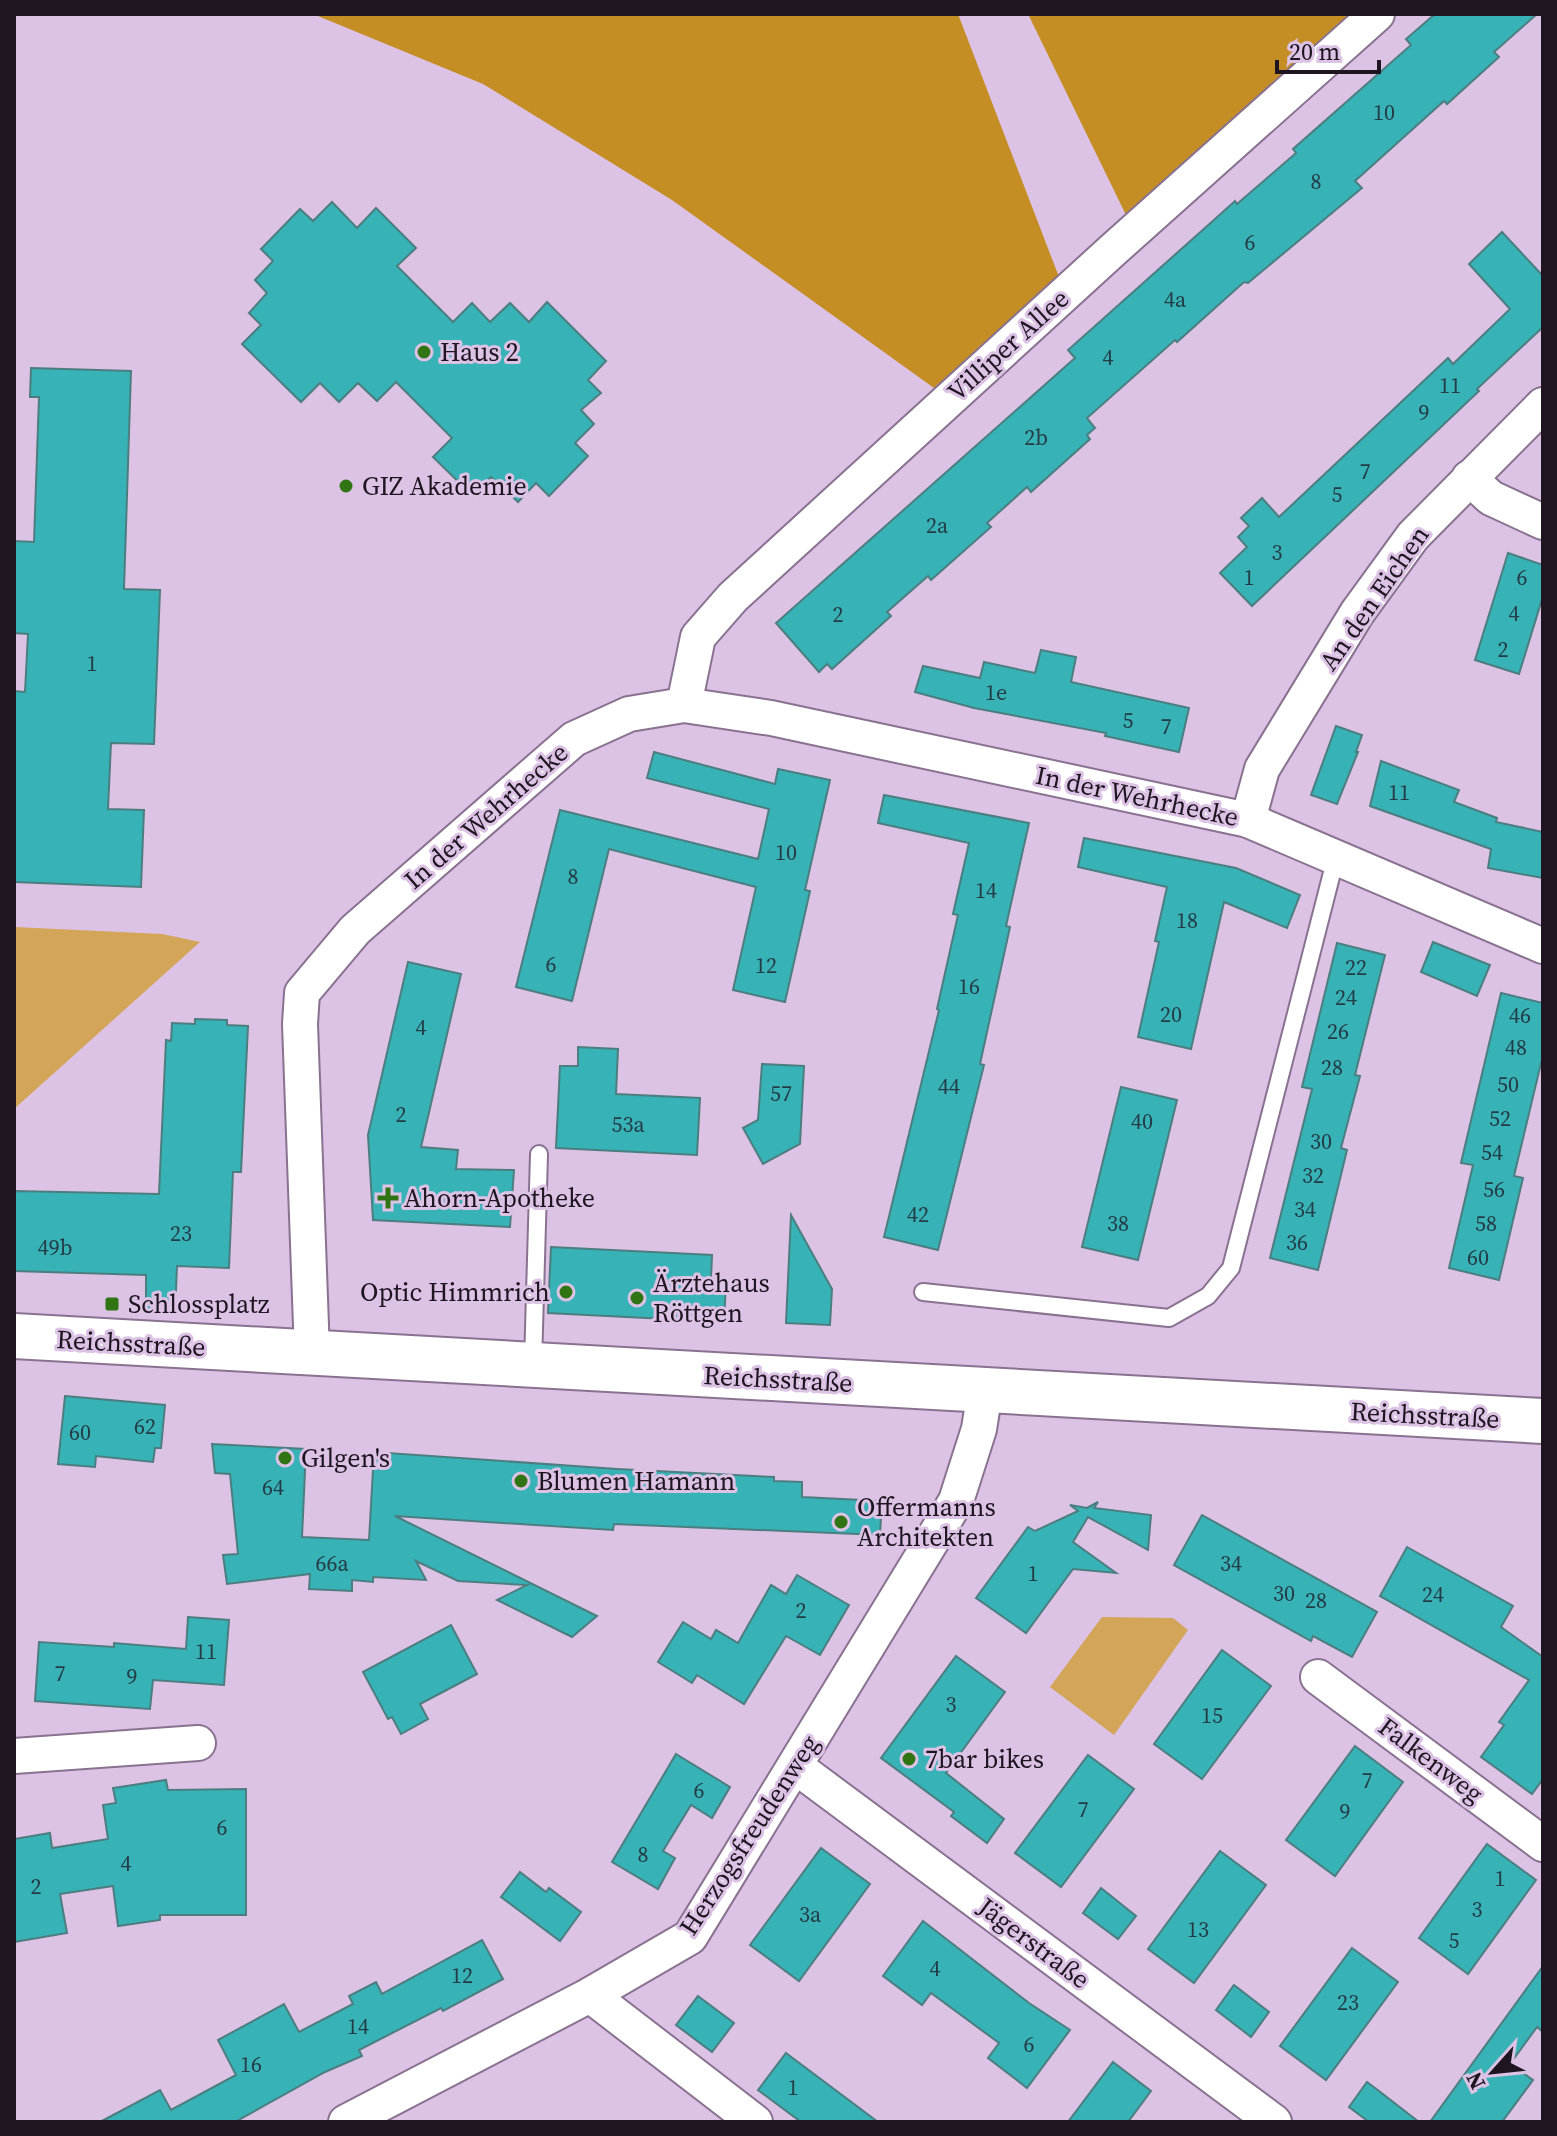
<svg xmlns="http://www.w3.org/2000/svg" width="1557" height="2136" font-family="'Source Serif 4',serif">
	<style>
		.green { fill: #d3a558 }
		.forest { fill: #c48e24 }
		.building { fill: #37b2b6; stroke: #4c7e7f; stroke-width: 2 }
		.lines { fill: none; stroke-linecap: round; stroke-linejoin: round }
		.service-casing { stroke: #897290; stroke-width: 20 }
		.minor-casing { stroke: #897290; stroke-width: 38 }
		.secondary-casing { stroke: #897290; stroke-width: 48 }
		.service { stroke: #fff; stroke-width: 16 }
		.minor { stroke: #fff; stroke-width: 34 }
		.secondary { stroke: #fff; stroke-width: 44 }
		.poi-dot { fill: #317413; stroke: #dcc2e4; stroke-width: 3 }
		.labels { text-anchor: middle; stroke-width: 6; stroke-linejoin: round; paint-order: stroke }
		.number-label { font-size: 22px; fill: #243c46 }
		.street-label { font-size: 26px; fill: #1e1521; stroke: #dcc2e4 }
		.poi-label { font-size: 26px; fill: #1e1521; stroke: #dcc2e4; text-anchor: start }
	</style>
	<rect width="100%" height="100%" fill="#dcc2e4"/>
	<g class="green">
		<path d="M14 927 162 934 200 942 14 1109Z"/>
		<path d="M1102 1617 1173 1618 1188 1630 1114 1735 1050 1687Z"/>
	</g>
	<g class="forest">
		<path d="M313 14H958L1059 277 934 388 672 200 483 84Z"/>
		<path d="M1028 14H1354L1126 215Z"/>
	</g>
	<g class="building">
		<path d="M1435 14H1537L1494 52 1499 57 1447 104 1444 101 1355 181 1362 188 1248 283 1244 282 1177 342 1175 340 1087 418 1095 428 1087 435 1090 439 1031 492 1027 487 987 523 991 527 931 580 928 576 887 612 891 616 832 669 827 664 819 672 776 623 1075 358 1068 350 1215 219 1235 201 1237 204 1296 153 1293 149 1411 45 1406 39Z"/>
		<path d="M332 202 357 228 376 208 416 248 397 266 453 322 472 303 490 322 510 303 529 322 547 302 606 361 588 380 601 393 581 410 594 424 575 443 588 456 549 496 536 483 518 502 491 477 473 496 433 457 452 438 396 382 377 401 358 383 339 402 320 383 301 402 242 344 261 325 249 313 267 293 255 280 273 261 261 249 300 209 313 221Z"/>
		<path d="M1502 232 1543 276V327L1477 389 1479 391 1252 606 1220 573 1247 547 1238 537 1249 526 1241 518 1262 498 1279 517 1448 358 1453 364 1510 309 1469 264Z"/>
		<path d="M31 368 131 371 124 589 160 590 154 744 111 743 108 809 144 810 141 887 14 882V691L25 692 28 634 14 633V541L34 542 39 397H30Z"/>
		<path d="M1508 553 1543 565V596L1519 674 1475 660Z"/>
		<path d="M1041 650 1076 657 1071 682 1189 708 1179 752 1105 736 1106 733 974 708 915 692 923 666 980 678 984 662 1035 673Z"/>
		<path d="M1336 726 1362 735 1356 752H1358L1337 804 1311 795Z"/>
		<path d="M654 752 775 784 778 769 830 780 805 890 810 891 785 1002 733 990 756 887 609 849 572 1001 516 987 560 810 758 859 769 809 647 778Z"/>
		<path d="M1381 761 1459 790 1454 802 1497 818 1496 822 1543 832V878L1488 868 1491 849 1370 806Z"/>
		<path d="M884 795 1029 823 1006 926 1010 927 980 1064 984 1065 938 1250 884 1237 939 1010 937 1009 958 915 953 914 969 843 878 823Z"/>
		<path d="M1084 838 1236 868 1300 895 1287 928 1224 902 1191 1049 1138 1037 1159 942 1155 941 1167 887 1078 867Z"/>
		<path d="M1433 942 1490 965 1477 996 1421 972Z"/>
		<path d="M1337 943 1385 955 1355 1075 1360 1076 1341 1148 1347 1150 1318 1270 1270 1258 1312 1089 1302 1087Z"/>
		<path d="M408 962 461 974 421 1147 458 1150 456 1169 514 1170 510 1227 373 1220 368 1135Z"/>
		<path d="M1501 993 1543 1003V1055L1514 1176 1523 1178 1499 1280 1449 1268 1473 1165 1461 1163Z"/>
		<path d="M195 1019 227 1020V1025L248 1026 241 1172H233L229 1268 177 1266 175 1313 146 1311V1275L14 1271V1191L159 1194 166 1040 171 1041 172 1023 195 1024Z"/>
		<path d="M578 1047 618 1049 616 1094 700 1098 697 1155 556 1148 560 1066H578Z"/>
		<path d="M762 1064 804 1066 800 1144 763 1164 743 1128 758 1120Z"/>
		<path d="M1121 1087 1177 1100 1138 1260 1082 1247Z"/>
		<path d="M791 1215 832 1289 830 1325 786 1323Z"/>
		<path d="M551 1247 712 1255 711 1282 726 1283 724 1322 548 1313Z"/>
		<path d="M65 1396 165 1405 161 1448H155L153 1462 96 1456 95 1467 58 1464Z"/>
		<path d="M212 1444 306 1449 302 1537 369 1540 374 1452 617 1469 774 1477V1481L802 1482V1497L882 1501 880 1535 614 1524 613 1530 395 1516 597 1616 572 1637 497 1600 527 1585 458 1581 416 1561 426 1580 373 1577V1582L352 1580V1591L309 1589 310 1574 227 1584 223 1555 238 1554 230 1474 215 1473Z"/>
		<path d="M1098 1502 1094 1508 1151 1515 1148 1550 1088 1517 1073 1542 1116 1573 1073 1569 1026 1633 976 1598 1028 1527 1035 1531 1078 1511 1070 1505 1087 1508Z"/>
		<path d="M1202 1515 1377 1612 1352 1657 1313 1636 1311 1641 1174 1565Z"/>
		<path d="M1407 1547 1513 1606 1501 1627 1543 1657V1779L1532 1794 1481 1757 1504 1725 1499 1722 1529 1680 1380 1596Z"/>
		<path d="M797 1575 849 1605 820 1655 786 1636 744 1704 697 1675 692 1683 658 1662 683 1622 711 1639 716 1630 738 1643 771 1585 786 1594Z"/>
		<path d="M188 1617 229 1620 224 1685 153 1680 150 1709 35 1701 39 1642 114 1647V1643L186 1649Z"/>
		<path d="M451 1625 477 1674 420 1704 428 1719 401 1734 392 1717 388 1719 363 1672Z"/>
		<path d="M1222 1650 1271 1686 1202 1779 1154 1744Z"/>
		<path d="M956 1656 1005 1692 946 1773 1004 1819 987 1843 951 1816 954 1812 881 1758Z"/>
		<path d="M1355 1746 1403 1782 1335 1876 1286 1840Z"/>
		<path d="M676 1754 730 1787 712 1818 691 1805 663 1851 675 1858 658 1889 612 1862Z"/>
		<path d="M1088 1755 1134 1789 1061 1887 1015 1853Z"/>
		<path d="M166 1780 168 1790 246 1789V1915H160V1920L118 1926 113 1886 60 1894 67 1933 14 1942V1839L50 1833 52 1848 108 1839 103 1805 116 1803 113 1788Z"/>
		<path d="M1487 1844 1536 1880 1468 1974 1419 1938Z"/>
		<path d="M821 1848 870 1884 799 1981 750 1945Z"/>
		<path d="M1220 1851 1266 1885 1194 1983 1148 1949Z"/>
		<path d="M520 1872 546 1892 549 1888 581 1912 560 1941 501 1897Z"/>
		<path d="M1101 1888 1136 1916 1118 1939 1083 1913Z"/>
		<path d="M923 1921 1029 2003 1070 2030 1027 2088 988 2058 999 2043 931 1993 922 2005 883 1976Z"/>
		<path d="M482 1940 503 1979 443 2011 441 2008 359 2050 362 2056 325 2072 235 2122H100L160 2090 171 2110 236 2075 218 2040 284 2004 299 2032 353 2004 349 1996 376 1982 382 1994Z"/>
		<path d="M1352 1948 1398 1982 1326 2080 1280 2046Z"/>
		<path d="M1543 1966V2032L1537 2027 1510 2064 1533 2080 1502 2122H1430Z"/>
		<path d="M1234 1985 1269 2012 1251 2037 1216 2010Z"/>
		<path d="M698 1996 734 2023 712 2052 676 2025Z"/>
		<path d="M786 2053 878 2122H801L758 2090Z"/>
		<path d="M1113 2062 1151 2091 1128 2122H1068Z"/>
		<path d="M1367 2082 1379 2091 1419 2122H1369L1349 2107Z"/>
	</g>
	<g class="lines">
		<g class="service-casing">
			<g id="service">
				<path d="M923 1292 1169 1318 1208 1296 1231 1268 1336 857"/>
				<path d="M533 1364 539 1154"/>
			</g>
		</g>
		<g class="minor-casing">
			<g id="minor">
				<path d="M1469 478 1491 498 1543 522"/>
				<path d="M684 705 698 637 733 597 1114 249 1377 14"/>
				<path d="M1248 820 1262 769 1357 613 1413 536 1543 405"/>
				<path d="M312 1353 300 1024 302 993 355 930 574 739 629 714 684 705 771 718 1248 820 1543 946"/>
				<path d="M1318 1677 1543 1844"/>
				<path d="M14 1756 198 1743"/>
				<path d="M795 1766 1274 2122"/>
				<path d="M590 1995 755 2122"/>
				<path d="M346 2122 590 1995 690 1937 956 1501 979 1429 985 1391"/>
			</g>
		</g>
		<g class="secondary-casing">
			<path id="secondary" d="M14 1336 1543 1421"/>
		</g>
		<use href="#service" class="service"/>
		<use href="#minor" class="minor"/>
		<use href="#secondary" class="secondary"/>
	</g>
	<g class="poi-dot">
		<circle cx="424" cy="352" r="8"/>
		<circle cx="346" cy="486" r="8"/>
		<path d="M384 1186h8v8h8v8h-8v8h-8v-8h-8v-8h8z"/>
		<circle cx="566" cy="1292" r="8"/>
		<circle cx="637" cy="1298" r="8"/>
		<rect x="104" y="1296" width="16" height="16" rx="4"/>
		<circle cx="285" cy="1458" r="8"/>
		<circle cx="521" cy="1481" r="8"/>
		<circle cx="841" cy="1522" r="8"/>
		<circle cx="909" cy="1759" r="8"/>
	</g>
	<g class="labels">
		<g class="number-label">
			<text x="1384" y="120">10</text>
			<text x="1316" y="189">8</text>
			<text x="1250" y="250">6</text>
			<text x="1175" y="307">4a</text>
			<text x="1108" y="365">4</text>
			<text x="1450" y="393">11</text>
			<text x="1424" y="420">9</text>
			<text x="1036" y="445">2b</text>
			<text x="1365" y="479">7</text>
			<text x="1337" y="502">5</text>
			<text x="937" y="533">2a</text>
			<text x="1277" y="560">3</text>
			<text x="1249" y="585">1</text>
			<text x="1522" y="585">6</text>
			<text x="1514" y="621">4</text>
			<text x="838" y="622">2</text>
			<text x="1503" y="657">2</text>
			<text x="92" y="671">1</text>
			<text x="996" y="700">1e</text>
			<text x="1128" y="728">5</text>
			<text x="1166" y="734">7</text>
			<text x="1399" y="800">11</text>
			<text x="786" y="860">10</text>
			<text x="573" y="884">8</text>
			<text x="986" y="898">14</text>
			<text x="1187" y="928">18</text>
			<text x="551" y="972">6</text>
			<text x="766" y="973">12</text>
			<text x="1356" y="975">22</text>
			<text x="969" y="994">16</text>
			<text x="1346" y="1005">24</text>
			<text x="1171" y="1022">20</text>
			<text x="1520" y="1023">46</text>
			<text x="421" y="1035">4</text>
			<text x="1338" y="1039">26</text>
			<text x="1516" y="1055">48</text>
			<text x="1332" y="1075">28</text>
			<text x="1508" y="1092">50</text>
			<text x="949" y="1094">44</text>
			<text x="781" y="1101">57</text>
			<text x="401" y="1122">2</text>
			<text x="1500" y="1126">52</text>
			<text x="1142" y="1129">40</text>
			<text x="628" y="1132">53a</text>
			<text x="1321" y="1149">30</text>
			<text x="1492" y="1160">54</text>
			<text x="1313" y="1183">32</text>
			<text x="1494" y="1197">56</text>
			<text x="1305" y="1217">34</text>
			<text x="918" y="1222">42</text>
			<text x="1118" y="1231">38</text>
			<text x="1486" y="1231">58</text>
			<text x="181" y="1241">23</text>
			<text x="1297" y="1250">36</text>
			<text x="55" y="1255">49b</text>
			<text x="1478" y="1265">60</text>
			<text x="145" y="1434">62</text>
			<text x="80" y="1440">60</text>
			<text x="273" y="1495">64</text>
			<text x="332" y="1571">66a</text>
			<text x="1231" y="1571">34</text>
			<text x="1033" y="1581">1</text>
			<text x="1284" y="1601">30</text>
			<text x="1433" y="1602">24</text>
			<text x="1316" y="1608">28</text>
			<text x="801" y="1618">2</text>
			<text x="206" y="1659">11</text>
			<text x="60" y="1681">7</text>
			<text x="132" y="1684">9</text>
			<text x="951" y="1712">3</text>
			<text x="1212" y="1723">15</text>
			<text x="1367" y="1788">7</text>
			<text x="699" y="1798">6</text>
			<text x="1083" y="1817">7</text>
			<text x="1345" y="1819">9</text>
			<text x="222" y="1835">6</text>
			<text x="643" y="1862">8</text>
			<text x="126" y="1871">4</text>
			<text x="1500" y="1886">1</text>
			<text x="36" y="1894">2</text>
			<text x="1477" y="1917">3</text>
			<text x="810" y="1922">3a</text>
			<text x="1198" y="1937">13</text>
			<text x="1454" y="1948">5</text>
			<text x="935" y="1976">4</text>
			<text x="462" y="1983">12</text>
			<text x="1348" y="2010">23</text>
			<text x="358" y="2034">14</text>
			<text x="1029" y="2052">6</text>
			<text x="251" y="2072">16</text>
			<text x="793" y="2095">1</text>
		</g>
		<g class="street-label">
			<text transform="translate(1008 345) rotate(-42)" y="9">Villiper Allee</text>
			<text transform="translate(1374 598) rotate(-55)" y="9">An den Eichen</text>
			<text transform="translate(1137 796) rotate(12)" y="9">In der Wehrhecke</text>
			<text transform="translate(486 816) rotate(-41)" y="9">In der Wehrhecke</text>
			<text transform="translate(131 1343) rotate(3)" y="9">Reichsstraße</text>
			<text transform="translate(778 1379) rotate(3)" y="9">Reichsstraße</text>
			<text transform="translate(1425 1415) rotate(3)" y="9">Reichsstraße</text>
			<text transform="translate(1431 1760) rotate(37)" y="9">Falkenweg</text>
			<text transform="translate(749 1835) rotate(-57)" y="9">Herzogsfreudenweg</text>
			<text transform="translate(1034 1943) rotate(37)" y="9">Jägerstraße</text>
		</g>
		<g class="poi-label">
			<text x="440" y="361">Haus 2</text>
			<text x="362" y="495">GIZ Akademie</text>
			<text x="404" y="1207">Ahorn-Apotheke</text>
			<text x="653" y="1292">Ärztehaus<tspan x="653" dy="30">Röttgen</tspan></text>
			<text x="550" y="1301" text-anchor="end">Optic Himmrich</text>
			<text x="128" y="1313">Schlossplatz</text>
			<text x="301" y="1467">Gilgen's</text>
			<text x="537" y="1490">Blumen Hamann</text>
			<text x="857" y="1516">Offermanns<tspan x="857" dy="30">Architekten</tspan></text>
			<text x="925" y="1768">7bar bikes</text>
		</g>
	</g>
	<rect width="1557" height="2136" fill="none" stroke="#1e1521" stroke-width="32"/>
	<g transform="translate(1493 2072) rotate(243)" stroke="#dcc2e4" stroke-width="6" paint-order="stroke">
	<path d="M0-6L14 30L0 20L-14 30Z" fill="#1e1521"/>
	<text y="-12" font-size="22" font-weight="bold" text-anchor="middle" fill="#1e1521">N</text>
	</g>
	<path d="M1277 60v12h102v-12" fill="none" stroke="#1e1521" stroke-width="4"/>
	<text x="1289" y="60" font-size="24" fill="#1e1521" stroke="#dcc2e4" stroke-width="6" paint-order="stroke">20 m</text>
</svg>
